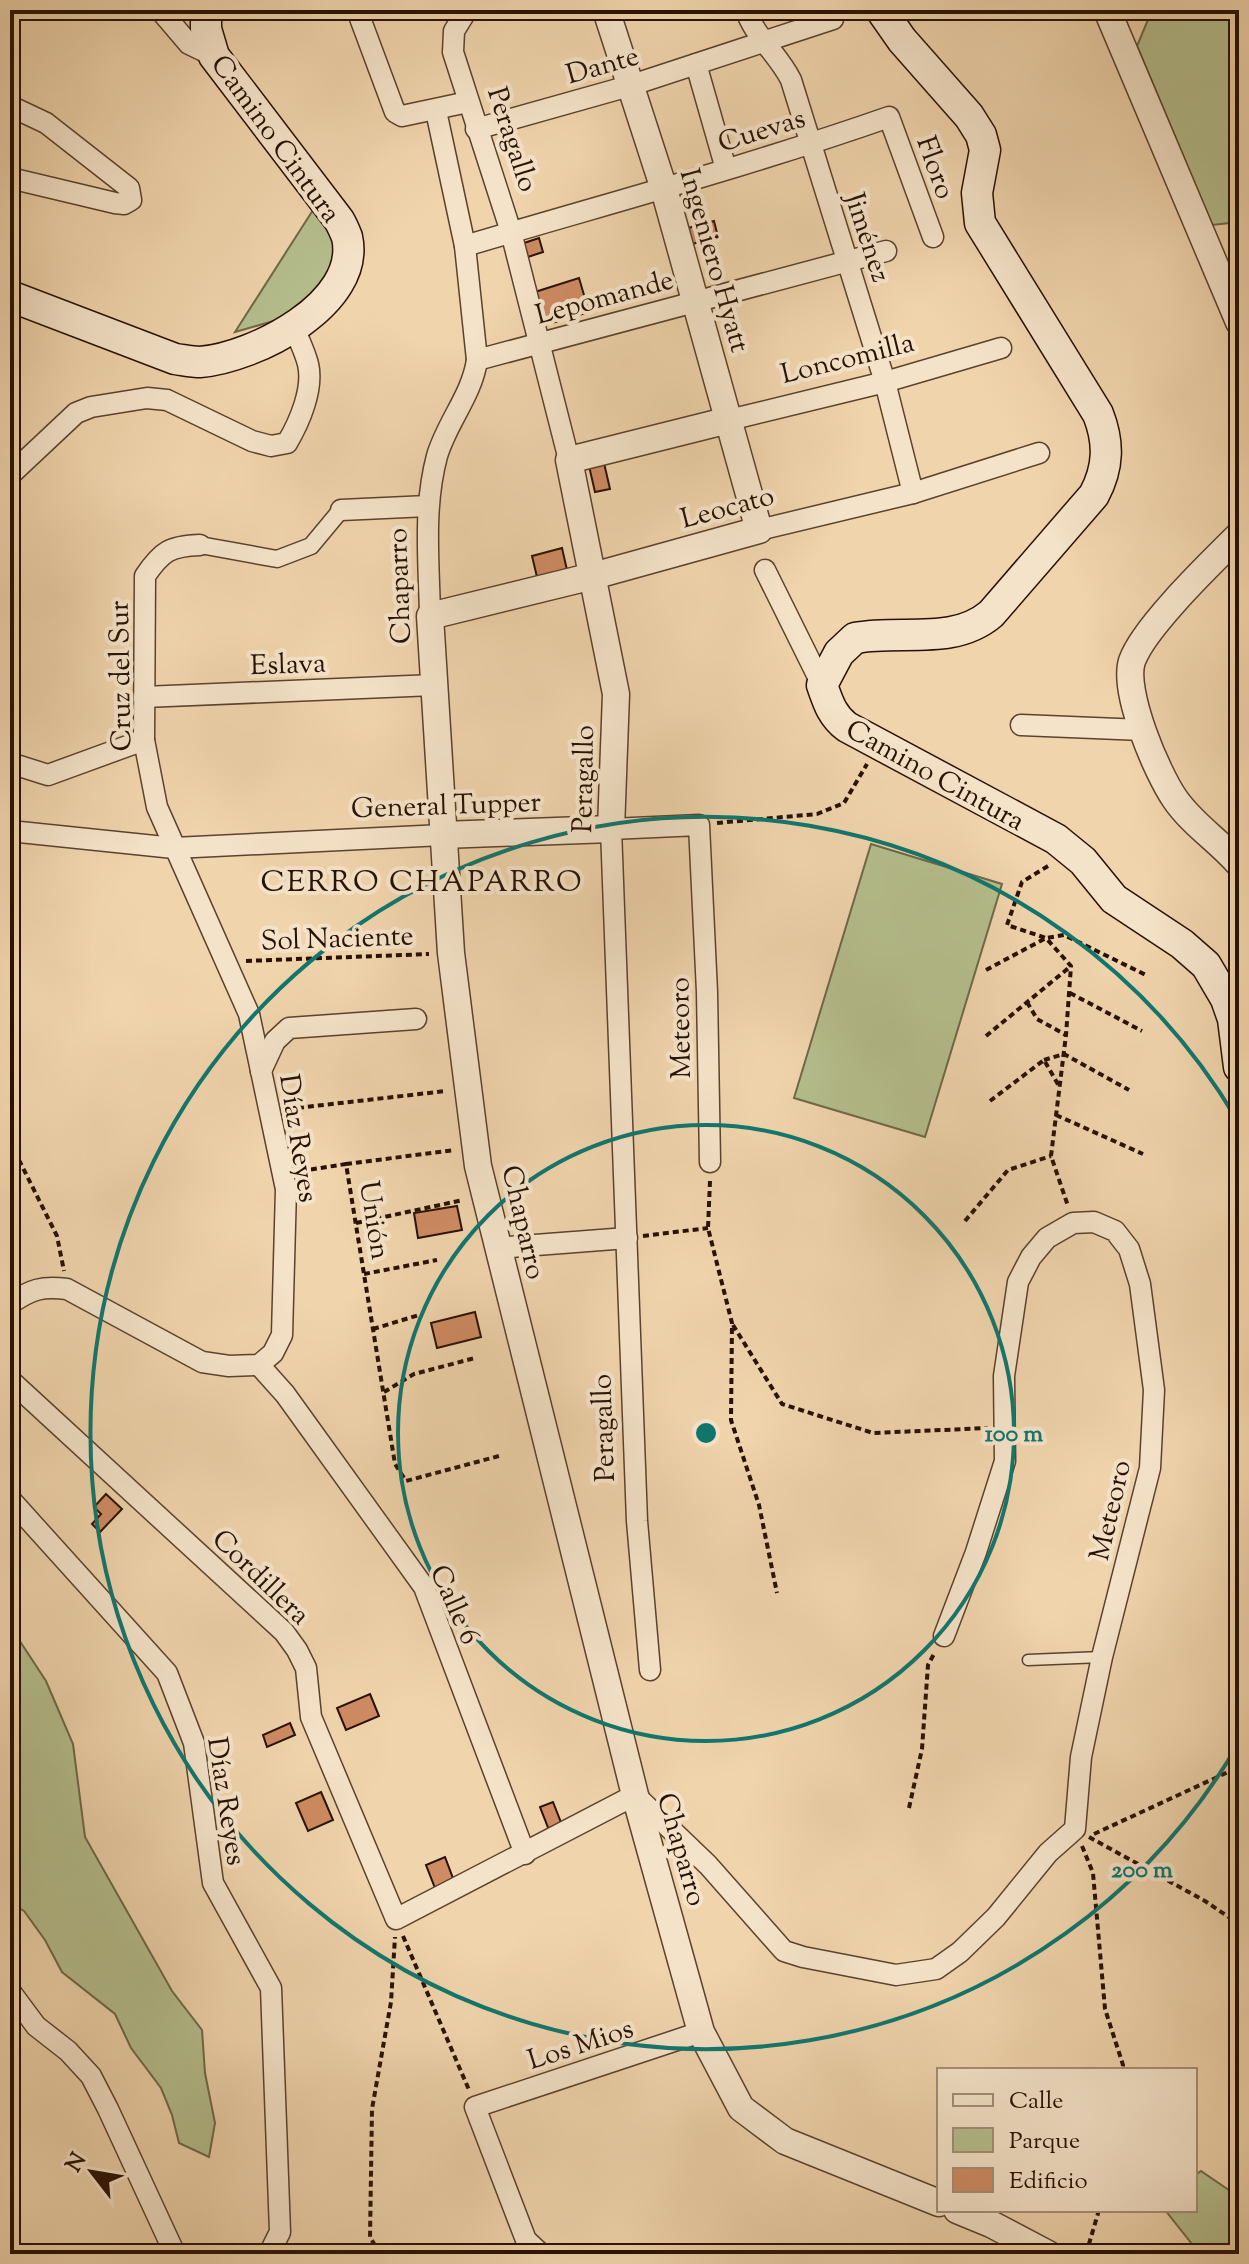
<svg xmlns="http://www.w3.org/2000/svg" width="1249" height="2264" font-family="'Sorts Mill Goudy',serif">
	<style>
		.green { fill: #b5be8d; stroke: #6e6848; stroke-width: 2 }
		.building { fill: #cf8b63; stroke: #281103; stroke-width: 2 }
		.lines { fill: none; stroke-linecap: round; stroke-linejoin: round }
		.service-casing { stroke: #5a422d; stroke-width: 13 }
		.pedestrian-casing { stroke: #5a422d; stroke-width: 19 }
		.minor-casing { stroke: #5a422d; stroke-width: 23 }
		.tertiary-casing { stroke: #5a422d; stroke-width: 29 }
		.secondary-casing { stroke: #281103; stroke-width: 33 }
		.path { stroke: #281103; stroke-width: 4; stroke-dasharray: 6 4; stroke-linecap: butt }
		.service { stroke: #f5e3c9; stroke-width: 10 }
		.pedestrian { stroke: #f5e3c9; stroke-width: 16 }
		.minor { stroke: #f5e3c9; stroke-width: 20 }
		.tertiary { stroke: #f5e3c9; stroke-width: 26 }
		.secondary { stroke: #f5e3c9; stroke-width: 30 }
		.ring { fill: none; stroke: #0f766e; stroke-width: 4 }
		.labels { text-anchor: middle; stroke-width: 8; stroke-linejoin: round; paint-order: stroke }
		.street-label { font-size: 28px; fill: #281103; stroke: #f5e3c9 }
		.neighbourhood-label { font-size: 30px; letter-spacing: 2px; fill: #281103; stroke: #f5e3c9 }
		.centre { fill: #0f766e; stroke: #f5e3c9; stroke-width: 4 }
		.ring-label { font-size: 24px; text-anchor: middle; font-weight: bold; fill: #0f766e; stroke: #f5e3c9; stroke-width: 8; stroke-linejoin: round; paint-order: stroke }
	</style>
	<rect width="100%" height="100%" fill="#f0d4ac"/>
	<filter id="stains"><feTurbulence type="fractalNoise" baseFrequency=".0025" numOctaves="4"/><feColorMatrix values="0 0 0 0 .2 0 0 0 0 .09 0 0 0 0 .02 0 0 0 .5 -.17"/></filter>
	<radialGradient id="worn" r=".72"><stop offset=".6" stop-color="#630" stop-opacity="0"/><stop offset="1" stop-color="#630" stop-opacity=".3"/></radialGradient>
	<g class="green">
		<path d="M1152 10H1239V222L1212 225 1137 46Z"/>
		<path d="M313 210 339 237 329 277 302 313 235 332Z"/>
		<path d="M871 844 1002 884 925 1137 794 1098Z"/>
		<path d="M10 1626 46 1681 73 1744 85 1837 172 1991 202 2030 205 2073 215 2123 209 2157 179 2143 172 2115 161 2088 131 2048 115 2014 62 1972 45 1940 24 1911 10 1903Z"/>
		<path d="M1201 2171 1239 2197V2254H1200L1165 2210H1195V2175Z"/>
	</g>
	<g class="building">
		<path d="M714 221 718 237 681 247 677 231Z"/>
		<path d="M539 238 543 252 525 258 521 244Z"/>
		<path d="M579 278 589 312 545 325 535 292Z"/>
		<path d="M604 463 610 489 595 492 589 466Z"/>
		<path d="M562 548 567 570 537 577 532 556Z"/>
		<path d="M457 1206 462 1230 418 1238 414 1213Z"/>
		<path d="M475 1312 481 1337 437 1348 431 1323Z"/>
		<path d="M106 1494 122 1509 100 1532 92 1524 101 1514 94 1507Z"/>
		<path d="M370 1694 379 1716 346 1730 337 1708Z"/>
		<path d="M290 1723 295 1735 267 1747 263 1735Z"/>
		<path d="M321 1792 333 1820 308 1831 296 1803Z"/>
		<path d="M553 1802 562 1825 549 1830 540 1807Z"/>
		<path d="M445 1857 454 1881 435 1888 426 1865Z"/>
	</g>
	<g class="lines">
		<g class="service-casing">
			<path id="service" d="M1028 1660 1102 1657"/>
		</g>
		<g class="pedestrian-casing">
			<path id="pedestrian" d="M200 545 277 559 311 546 341 510"/>
		</g>
		<g class="minor-casing">
			<g id="minor">
				<path d="M160 10 189 44 214 56"/>
				<path d="M357 10 395 112 402 116 468 102"/>
				<path d="M467 10 454 31 453 52 511 232 569 460"/>
				<path d="M746 10C754 36 779 55 791 80L885 382 913 493"/>
				<path d="M696 64 726 169"/>
				<path d="M10 106 46 123 129 188 131 200 124 204 115 203 10 178"/>
				<path d="M476 129 629 86 833 19"/>
				<path d="M465 246C606 204 749 166 889 117L933 237"/>
				<path d="M477 360 886 251"/>
				<path d="M729 420 885 382 1001 348"/>
				<path d="M10 475 76 413 91 407 147 398 167 400 252 441 271 446 287 443C299 423 314 389 308 364 305 352 299 340 294 328"/>
				<path d="M341 510 428 506"/>
				<path d="M759 530 913 493 1039 453"/>
				<path d="M765 570 822 685"/>
				<path d="M430 616C429 563 423 508 437 456 447 422 472 395 477 360L465 246 436 111"/>
				<path d="M144 697 434 685"/>
				<path d="M1021 725 1143 730"/>
				<path d="M10 763 48 775 144 740"/>
				<path d="M10 831 174 848 443 835"/>
				<path d="M261 1071 275 1041 289 1028 416 1019"/>
				<path d="M497 1248 627 1238"/>
				<path d="M10 1304C31 1289 42 1286 67 1289L202 1362 229 1366 259 1365 273 1353 282 1335 286 1189 249 1014 157 807 144 740 145 576C162 551 170 546 200 545"/>
				<path d="M259 1365 285 1394 424 1587 525 1854"/>
				<path d="M10 1380 284 1632 297 1650 306 1668 311 1717 396 1919 635 1795 708 1865 784 1951 803 1957 896 1975 936 1969 960 1952 996 1917 1048 1853 1075 1829 1081 1757 1102 1657 1150 1468 1154 1390 1140 1284 1129 1249 1115 1231 1094 1222 1073 1223 1047 1238 1031 1257 1018 1282 1004 1376 1005 1461 976 1552 944 1636"/>
				<path d="M10 1499 167 1673 194 1743 213 1883 271 1988 280 2232 269 2254"/>
				<path d="M650 1670 637 1521 611 829 699 825 707 992 710 1162"/>
				<path d="M10 1991 36 2026 68 2051 91 2076 108 2109 175 2254"/>
				<path d="M541 2254 526 2240 475 2107 701 2032"/>
			</g>
		</g>
		<g class="tertiary-casing">
			<g id="tertiary">
				<path d="M606 10 664 189 759 530 593 576 430 616 451 953 478 1166 635 1795 701 2032 741 2108 785 2141 939 2203"/>
				<path d="M1107 10 1239 322"/>
				<path d="M1239 535C1212 562 1144 627 1132 661 1122 691 1157 773 1175 799 1192 824 1219 841 1239 864"/>
				<path d="M443 835 611 829 616 694 569 460 729 420"/>
				<path d="M957 2210 991 2224 1048 2254"/>
			</g>
		</g>
		<g class="secondary-casing">
			<g id="secondary">
				<path d="M881 10 902 40 969 116 981 135 985 150 977 193 980 223 1098 414C1109 442 1109 467 1094 495L991 614C953 646 901 629 855 638L839 653 822 685C828 702 832 716 847 727L1056 839 1083 861 1114 899 1182 944 1206 965 1226 999 1233 1019 1239 1067"/>
				<path d="M10 296 175 359C183 360 192 362 200 362 253 358 362 304 347 237 345 232 342 225 339 220L214 56 206 29V10"/>
			</g>
		</g>
		<g class="path">
			<path d="M717 823 817 814 844 803 867 764"/>
			<path d="M1048 866 1022 882 1007 925 1046 938 1071 966 1066 1035 1051 1156 1068 1206"/>
			<path d="M246 961 429 954"/>
			<path d="M986 970 1046 938 1064 935 1148 976"/>
			<path d="M1070 993 1142 1031"/>
			<path d="M1027 1002 1037 1019 1066 1035"/>
			<path d="M986 1036 1071 966"/>
			<path d="M1044 1060 1064 1054 1129 1090"/>
			<path d="M990 1101 1044 1060 1059 1086"/>
			<path d="M288 1109 446 1091"/>
			<path d="M1056 1115 1143 1154"/>
			<path d="M10 1142 57 1236 64 1271"/>
			<path d="M346 1164 455 1150"/>
			<path d="M301 1171 346 1164 395 1464 406 1481 499 1456"/>
			<path d="M710 1181 708 1228 732 1323 731 1420 759 1505 777 1593"/>
			<path d="M965 1221 1008 1170 1051 1156"/>
			<path d="M356 1223 463 1200"/>
			<path d="M643 1236 708 1228"/>
			<path d="M364 1274 437 1260"/>
			<path d="M733 1325 782 1404 873 1433 988 1428"/>
			<path d="M373 1329 419 1315"/>
			<path d="M384 1392 414 1374 475 1358"/>
			<path d="M909 1808 922 1749 928 1665 934 1654"/>
			<path d="M1094 1834 1239 1767"/>
			<path d="M1089 1837 1205 1901 1239 1924"/>
			<path d="M1082 1846 1093 1873 1105 2009 1123 2065 1122 2070"/>
			<path d="M403 1936 469 2090"/>
			<path d="M380 2254 370 2237 372 2109 391 2002 395 1937"/>
			<path d="M1086 2254 1099 2210"/>
		</g>
		<use href="#service" class="service"/>
		<use href="#pedestrian" class="pedestrian"/>
		<use href="#minor" class="minor"/>
		<use href="#tertiary" class="tertiary"/>
		<use href="#secondary" class="secondary"/>
	</g>
	<g class="ring">
		<circle cx="706" cy="1433" r="308"/>
		<path d="M1237 1746A616 616 0 1 1 1237 1120"/>
	</g>
	<g class="labels">
		<g class="street-label">
			<text transform="translate(602 64) rotate(-16)" y="10">Dante</text>
			<text transform="translate(761 129) rotate(-17)" y="10">Cuevas</text>
			<text transform="translate(277 138) rotate(54)" y="10">Camino Cintura</text>
			<text transform="translate(514 139) rotate(72)" y="10">Peragallo</text>
			<text transform="translate(937 167) rotate(70)" y="10">Floro</text>
			<text transform="translate(869 237) rotate(72)" y="10">Jiménez</text>
			<text transform="translate(716 260) rotate(74)" y="10">Ingeniero Hyatt</text>
			<text transform="translate(604 296) rotate(-15)" y="10">Lepomande</text>
			<text transform="translate(847 357) rotate(-14)" y="10">Loncomilla</text>
			<text transform="translate(727 506) rotate(-15)" y="10">Leocato</text>
			<text transform="translate(398 586) rotate(-92)" y="10">Chaparro</text>
			<text transform="translate(288 663) rotate(-2)" y="10">Eslava</text>
			<text transform="translate(119 676) rotate(-91)" y="10">Cruz del Sur</text>
			<text transform="translate(936 774) rotate(29)" y="10">Camino Cintura</text>
			<text transform="translate(582 779) rotate(-89)" y="10">Peragallo</text>
			<text transform="translate(446 804) rotate(-2)" y="10">General Tupper</text>
			<text transform="translate(337 937) rotate(-2)" y="10">Sol Naciente</text>
			<text transform="translate(679 1028) rotate(-91)" y="10">Meteoro</text>
			<text transform="translate(300 1138) rotate(81)" y="10">Díaz Reyes</text>
			<text transform="translate(376 1220) rotate(81)" y="10">Unión</text>
			<text transform="translate(525 1222) rotate(77)" y="10">Chaparro</text>
			<text transform="translate(602 1428) rotate(-92)" y="10">Peragallo</text>
			<text transform="translate(1109 1510) rotate(-77)" y="10">Meteoro</text>
			<text transform="translate(262 1576) rotate(44)" y="10">Cordillera</text>
			<text transform="translate(456 1604) rotate(66)" y="10">Calle 6</text>
			<text transform="translate(228 1801) rotate(81)" y="10">Díaz Reyes</text>
			<text transform="translate(683 1849) rotate(74)" y="10">Chaparro</text>
			<text transform="translate(580 2043) rotate(-18)" y="10">Los Mios</text>
		</g>
		<g class="neighbourhood-label">
			<text x="422" y="891">CERRO CHAPARRO</text>
		</g>
	</g>
	<circle cx="706" cy="1433" r="12" class="centre"/>
	<g class="ring-label">
		<text x="1014" y="1441">100 m</text>
		<text x="1142" y="1877">200 m</text>
	</g>
	<rect width="1249" height="2264" fill="none" stroke="#f0d4ac" stroke-width="40"/>
	<rect x="12" y="12" width="1225" height="2240" fill="none" stroke="#281103" stroke-width="4"/>
	<rect x="20" y="20" width="1209" height="2224" fill="none" stroke="#281103" stroke-width="2"/>
	<rect x="937" y="2068" width="260" height="144" fill="#f5e3c9" stroke="#a38f7a" stroke-width="2"/>
	<rect x="953" y="2094" width="40" height="12" fill="#f5e3c9" stroke="#a38f7a" stroke-width="2"/>
	<text x="1009" y="2108" font-size="24" fill="#281103">Calle</text>
	<rect x="953" y="2128" width="40" height="24" fill="#b5be8d" stroke="#a38f7a" stroke-width="2"/>
	<text x="1009" y="2148" font-size="24" fill="#281103">Parque</text>
	<rect x="953" y="2168" width="40" height="24" fill="#cf8b63" stroke="#a38f7a" stroke-width="2"/>
	<text x="1009" y="2188" font-size="24" fill="#281103">Edificio</text>
	<g transform="translate(92 2172) rotate(301)" stroke="#f5e3c9" stroke-width="6" paint-order="stroke">
	<path d="M0-6L14 30L0 20L-14 30Z" fill="#281103"/>
	<text y="-12" font-size="22" font-weight="bold" text-anchor="middle" fill="#281103">N</text>
	</g>
	<rect width="100%" height="100%" filter="url(#stains)"/>
	<rect width="100%" height="100%" fill="url(#worn)"/>
</svg>
